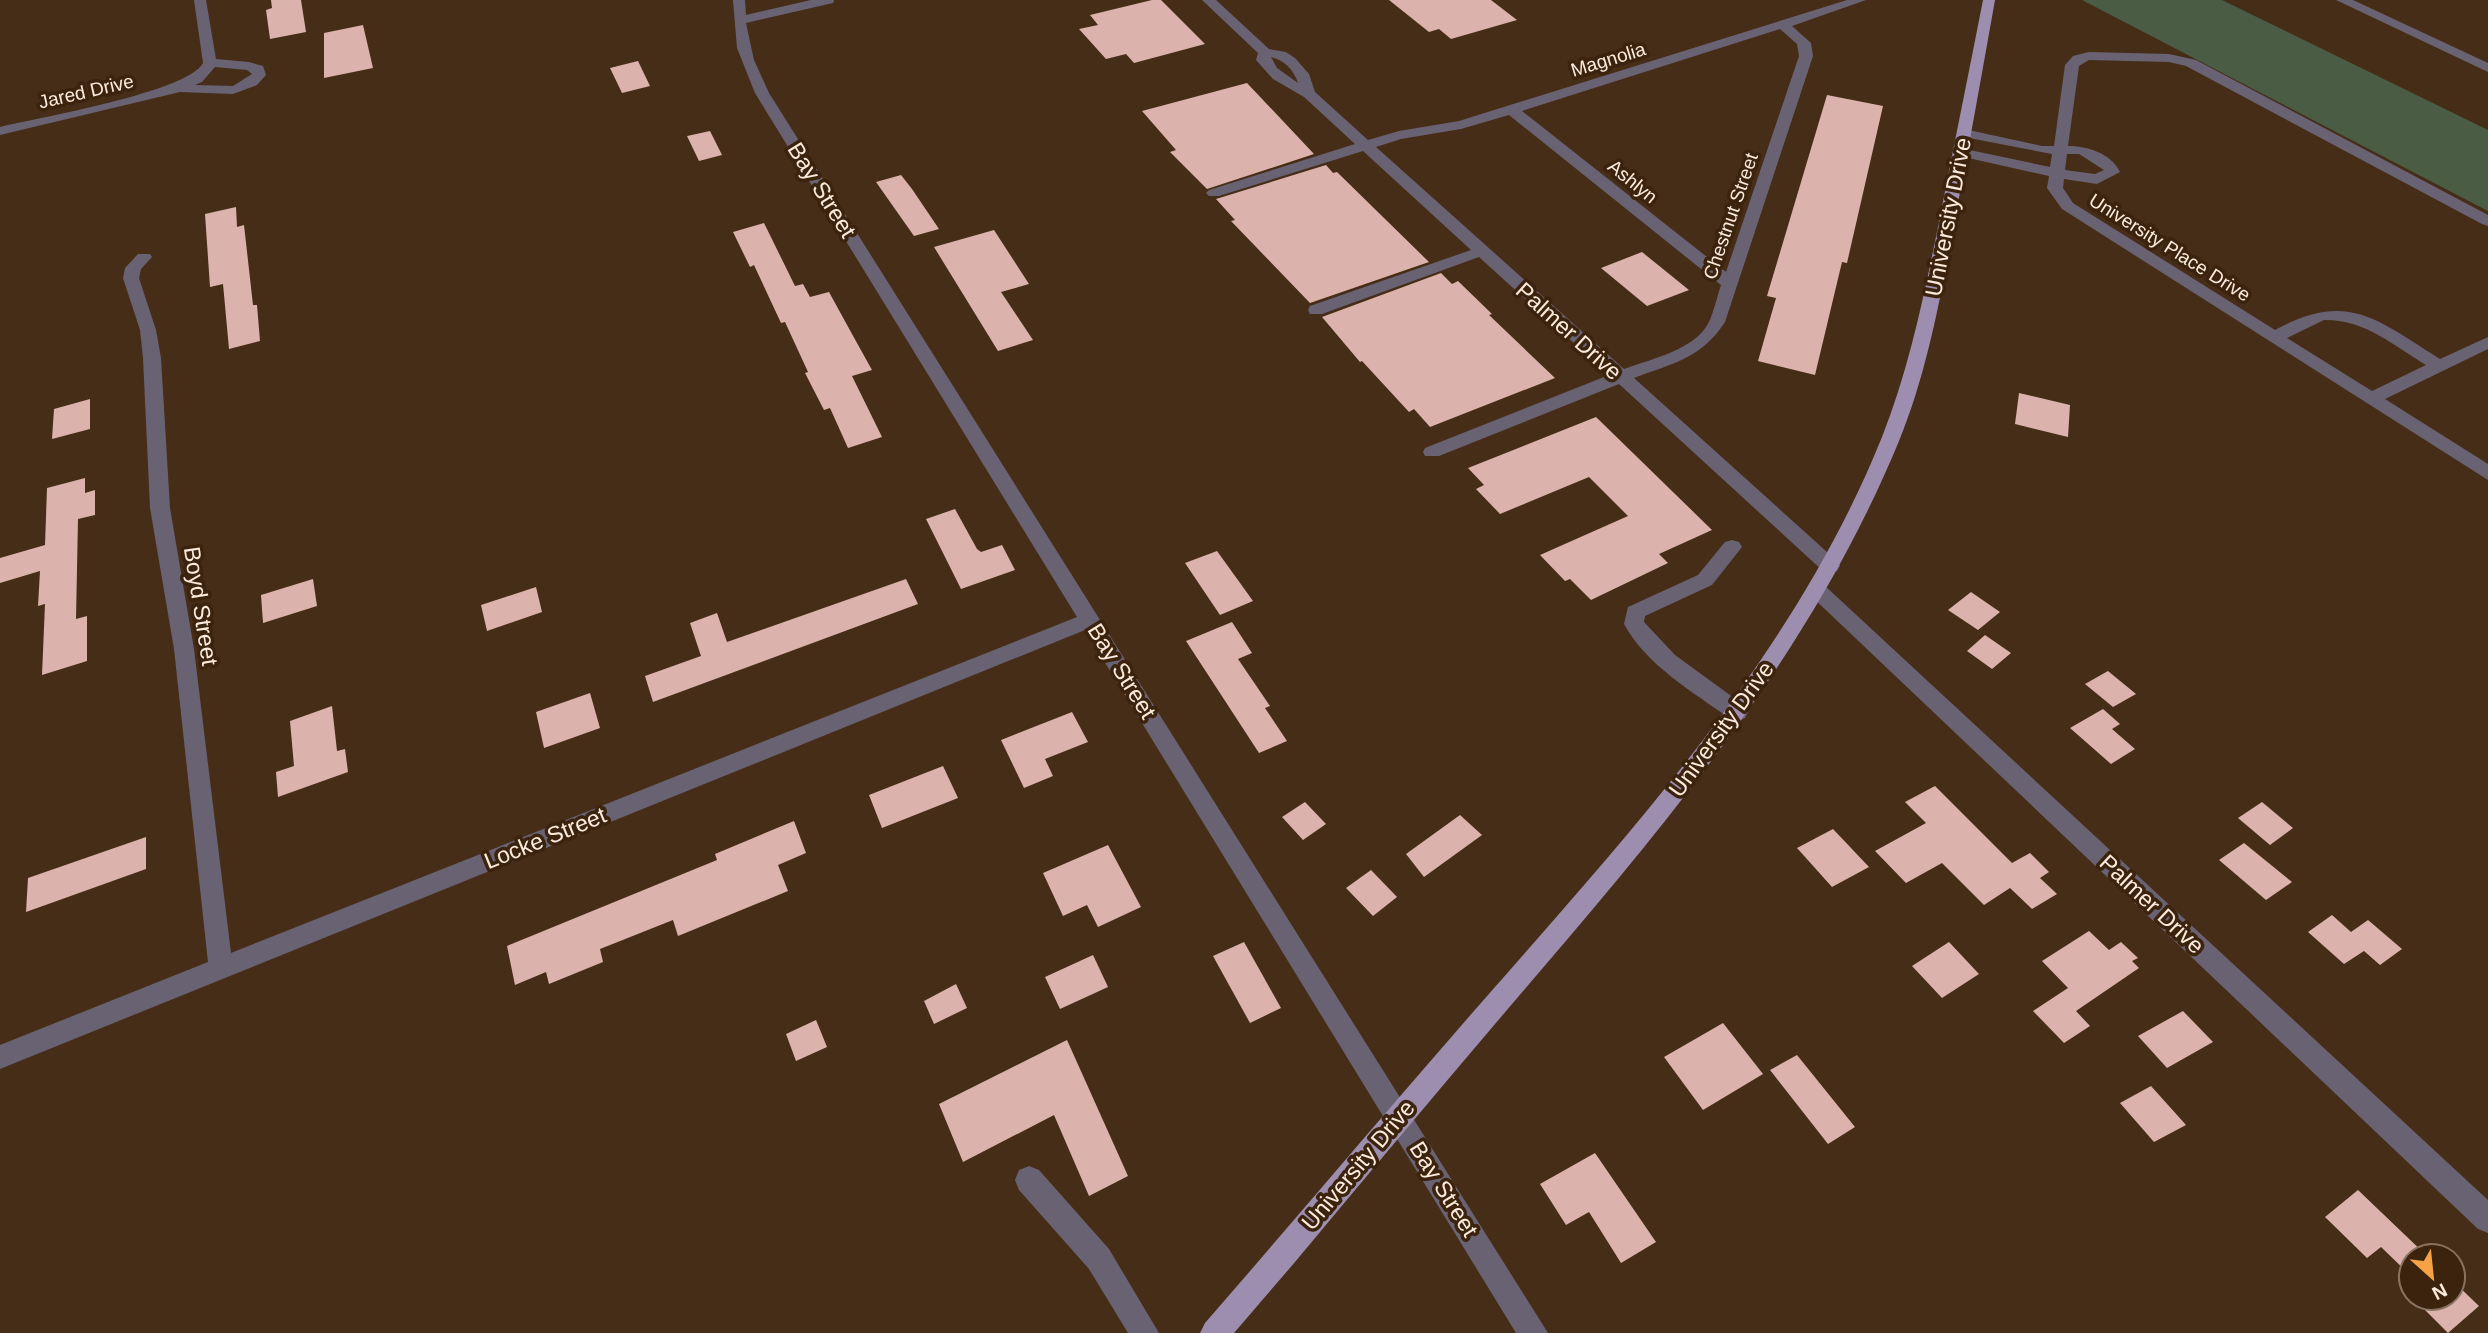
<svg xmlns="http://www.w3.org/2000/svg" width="2488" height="1333" font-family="Arial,sans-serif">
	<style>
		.green { fill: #4b5c45 }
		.building { fill: #dcb2ac }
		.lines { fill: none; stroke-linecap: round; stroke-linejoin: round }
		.minor { fill: #696272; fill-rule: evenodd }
		.major { fill: #9d8eaf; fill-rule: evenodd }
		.labels { text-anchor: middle; stroke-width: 7; stroke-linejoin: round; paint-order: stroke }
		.far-street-label { font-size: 19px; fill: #fbebdd; stroke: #3b230d }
		.street-label { font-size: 23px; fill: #fbebdd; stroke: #3b230d }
	</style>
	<rect width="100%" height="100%" fill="#462d17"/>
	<path class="green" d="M2082 0H2222L2488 130V211Z"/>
	<g class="building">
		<path d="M271 0H301L306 32 270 39 266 10 272 8Z"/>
		<path d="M1152 0H1161L1205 44 1134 63 1126 54 1106 59 1079 29 1098 25 1090 15Z"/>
		<path d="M1389 0H1491L1517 20 1451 39 1439 29 1429 32Z"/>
		<path d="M363 25 373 68 324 78V33Z"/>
		<path d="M638 61 650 86 622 93 610 68Z"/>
		<path d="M1247 83 1314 154 1207 189 1170 152 1176 150 1142 111Z"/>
		<path d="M1827 95 1883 106 1847 263 1842 262 1815 375 1758 361 1776 298 1767 296Z"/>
		<path d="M710 131 722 155 699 161 687 136Z"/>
		<path d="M1326 165 1333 173 1337 172 1429 262 1310 303 1231 221 1235 220 1216 199Z"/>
		<path d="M901 175 912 189 939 229 914 236 876 182Z"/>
		<path d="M236 207 237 227 244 225 253 305H257L260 341 229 349 223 284 210 287 205 214Z"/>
		<path d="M764 223 795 286 803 284 810 297 829 292 852 334 872 370 852 376 882 437 848 448 830 408 824 410 805 373 808 372 785 322 781 323 754 265 750 267 733 232Z"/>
		<path d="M994 230 1029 284 1001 292 1033 340 998 351 934 247Z"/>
		<path d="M1642 252 1689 290 1647 306 1601 268Z"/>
		<path d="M1441 273 1452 284 1458 281 1492 314 1489 315 1555 378 1430 427 1414 409 1409 412 1362 361 1360 362 1322 317Z"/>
		<path d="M2019 393 2070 405 2068 437 2015 424Z"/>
		<path d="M90 399V429L52 439 54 409Z"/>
		<path d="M1596 417 1712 530 1659 554 1668 563 1591 600 1570 579 1565 581 1540 555 1628 516 1589 477 1500 514 1476 489 1484 485 1468 468Z"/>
		<path d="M85 478V493L95 490V515L78 519 76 619 87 616V661L42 675 45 604 38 606 40 571 0 583V558L45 545 47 488Z"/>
		<path d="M955 509 977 549 981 552 1002 545 1015 570 961 589 926 519Z"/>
		<path d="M1217 551 1253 601 1220 615 1185 563Z"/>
		<path d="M313 579 317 606 263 623 261 595Z"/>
		<path d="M906 579 918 604 653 702 645 676 701 656 690 623 717 613 727 642Z"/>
		<path d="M536 587 542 612 487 631 481 605Z"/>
		<path d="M1971 592 2000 612 1978 630 1948 610Z"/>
		<path d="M1232 622 1252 653 1238 659 1270 706 1265 708 1287 741 1259 753 1186 641Z"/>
		<path d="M1985 635 2011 653 1992 669 1967 651Z"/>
		<path d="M2108 671 2136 694 2113 707 2085 684Z"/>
		<path d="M590 693 600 728 544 748 536 712Z"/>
		<path d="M332 706 337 751 345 749 348 772 278 797 276 772 294 766 290 721Z"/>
		<path d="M2103 709 2120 724 2112 729 2135 749 2111 764 2070 728Z"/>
		<path d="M1072 712 1088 742 1045 759 1053 776 1024 788 1001 740Z"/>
		<path d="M943 766 958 798 882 828 869 795Z"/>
		<path d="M1935 786 2012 863 2030 853 2049 872 2040 878 2057 894 2032 909 2010 888 1984 905 1942 863 1906 883 1875 851 1926 823 1905 802Z"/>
		<path d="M1305 802 1326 824 1303 840 1282 817Z"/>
		<path d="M2262 802 2293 828 2270 845 2238 818Z"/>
		<path d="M1460 815 1482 835 1424 877 1406 854Z"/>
		<path d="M794 821 806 853 778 865 788 891 678 936 673 920 600 949 603 962 549 984 546 972 515 985 507 946 717 860 715 854Z"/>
		<path d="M1833 829 1869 867 1832 887 1797 848Z"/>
		<path d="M146 837V869L26 912 28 878Z"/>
		<path d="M2244 843 2292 882 2266 900 2219 860Z"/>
		<path d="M1108 845 1141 907 1098 927 1087 905 1063 916 1043 873Z"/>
		<path d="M1371 870 1397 897 1373 916 1346 888Z"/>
		<path d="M2332 915 2351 932 2368 920 2402 949 2380 965 2364 951 2344 964 2308 932Z"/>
		<path d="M2089 931 2109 950 2121 942 2138 958 2132 961 2139 968 2076 1011 2090 1026 2064 1043 2033 1011 2068 988 2042 961Z"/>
		<path d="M1244 942 1281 1008 1250 1023 1213 956Z"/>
		<path d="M1949 942 1979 974 1942 998 1912 966Z"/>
		<path d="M1093 955 1108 987 1060 1009 1045 977Z"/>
		<path d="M956 984 967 1008 934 1024 924 1001Z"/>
		<path d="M2183 1011 2213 1042 2167 1068 2138 1036Z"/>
		<path d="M816 1020 827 1047 796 1061 786 1034Z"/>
		<path d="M1723 1023 1763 1074 1703 1110 1664 1057Z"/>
		<path d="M1067 1040 1128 1176 1089 1196 1054 1115 963 1162 939 1104Z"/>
		<path d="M1797 1055 1855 1127 1828 1144 1770 1070Z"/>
		<path d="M2151 1086 2186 1125 2154 1142 2120 1103Z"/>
		<path d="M1595 1153 1656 1242 1621 1263 1589 1212 1566 1225 1540 1184Z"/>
		<path d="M2358 1190 2427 1256H2411V1276L2381 1247 2367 1258 2325 1217Z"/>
		<path d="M2453 1281 2479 1306 2448 1333 2413 1298H2453Z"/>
	</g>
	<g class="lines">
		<g class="minor">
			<path d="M194 0H206L216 59 249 62 263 66 266 75 257 85 233 94 180 92 0 135V127C37 118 188 92 203 63ZM215 67 247 70 252 74 233 86 195 85 202 82Z"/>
			<path d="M733 0H745L746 15 811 0H834L833 3 746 23 754 60 769 93 1548 1333H1516L1085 630 0 1069V1045L208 962 174 649 150 508 143 358 140 330 123 278 125 268 138 254H150L152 257 141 269 139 278 156 330 161 358 170 508 194 649 231 953 1077 617 755 93 737 48Z"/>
			<path d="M1202 0H1216L1269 49 1286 52 1295 58 1309 74 1315 92 1368 140 1399 131 1459 121 1847 0H1866L1792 26 1811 43 1813 56 1725 322C1701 359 1673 363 1634 378L1837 561 1840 566 1837 571 1830 573 1823 571 1619 384 1439 456H1425L1423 452 1425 448 1609 375 1479 257 1322 314H1310L1308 310 1310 306 1471 250 1363 151 1219 196H1209L1206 193 1209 190 1355 144 1304 97 1273 79 1256 60 1258 53ZM1780 29 1797 44 1799 56 1726 272 1522 111ZM1271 57C1284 60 1294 70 1298 83L1277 68ZM1509 115 1721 285C1717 297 1714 311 1709 322 1695 350 1651 359 1624 369L1376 147 1401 139 1461 129Z"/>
			<path d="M2336 0H2353L2488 63V72Z"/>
			<path d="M2089 52 2169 54 2196 60 2488 215V226L2482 224 2186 66 2169 62 2089 60 2079 66 2068 146C2087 146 2111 153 2120 172L2097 184 2064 179 2063 188 2073 203 2275 330C2348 290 2377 320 2440 359L2488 337V349L2385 399 2488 464V480L2062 209 2047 188 2049 176 1955 155 1953 152 1955 149 1960 148 2050 167 2052 154 1964 137 1957 133 1964 129 2042 146H2054L2065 65 2073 56ZM2067 154H2079L2104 170 2095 174 2065 170ZM2324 320C2364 319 2393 345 2426 365L2372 391 2287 338Z"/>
			<path d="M1732 540 1739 542 1742 547 1712 585 1645 616 1644 622 1675 655 1745 706 1748 712 1745 718 1737 721 1729 718C1693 692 1646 665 1624 624L1628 607 1698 575 1725 542Z"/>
			<path d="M1817 582 1824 585 2488 1200V1233L2478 1229 1810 595 1807 590 1810 585Z"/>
			<path d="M1029 1166 1039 1170 1109 1249 1159 1333H1128L1089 1269 1019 1190 1015 1180 1019 1170Z"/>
		</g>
		<path class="major" d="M1983 0H1995C1982 73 1969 146 1955 219 1941 294 1928 370 1899 441 1813 650 1669 821 1524 990 1447 1080 1371 1171 1295 1262L1234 1333H1200L1205 1323C1300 1214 1393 1103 1488 995 1638 824 1796 651 1882 437 1910 366 1925 291 1940 217 1954 144 1969 72 1983 0Z"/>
	</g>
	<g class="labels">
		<g class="far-street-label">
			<text transform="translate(1608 59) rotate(-17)" y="7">Magnolia</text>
			<text transform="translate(86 91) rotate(-13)" y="7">Jared Drive</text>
			<text transform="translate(1633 181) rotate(39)" y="7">Ashlyn</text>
			<text transform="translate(1730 216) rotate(-71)" y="7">Chestnut Street</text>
			<text transform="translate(2170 247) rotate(32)" y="7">University Place Drive</text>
		</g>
		<g class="street-label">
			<text transform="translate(822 190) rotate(58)" y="8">Bay Street</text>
			<text transform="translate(1948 217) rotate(-79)" y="8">University Drive</text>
			<text transform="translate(1569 331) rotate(42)" y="8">Palmer Drive</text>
			<text transform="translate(201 606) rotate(81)" y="8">Boyd Street</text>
			<text transform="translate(1122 671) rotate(58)" y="8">Bay Street</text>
			<text transform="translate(1721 729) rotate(-54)" y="8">University Drive</text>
			<text transform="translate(545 838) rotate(-22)" y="8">Locke Street</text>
			<text transform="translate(2152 904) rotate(43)" y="8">Palmer Drive</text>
			<text transform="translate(1358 1165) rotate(-50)" y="8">University Drive</text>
			<text transform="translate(1444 1189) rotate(58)" y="8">Bay Street</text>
		</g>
	</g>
	<g transform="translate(2432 1277) rotate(153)"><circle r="33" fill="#3b230d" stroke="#887360" stroke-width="2"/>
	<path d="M0-5L12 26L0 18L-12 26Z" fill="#f5a345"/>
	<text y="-10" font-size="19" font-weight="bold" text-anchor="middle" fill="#fbebdd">N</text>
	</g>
</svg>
